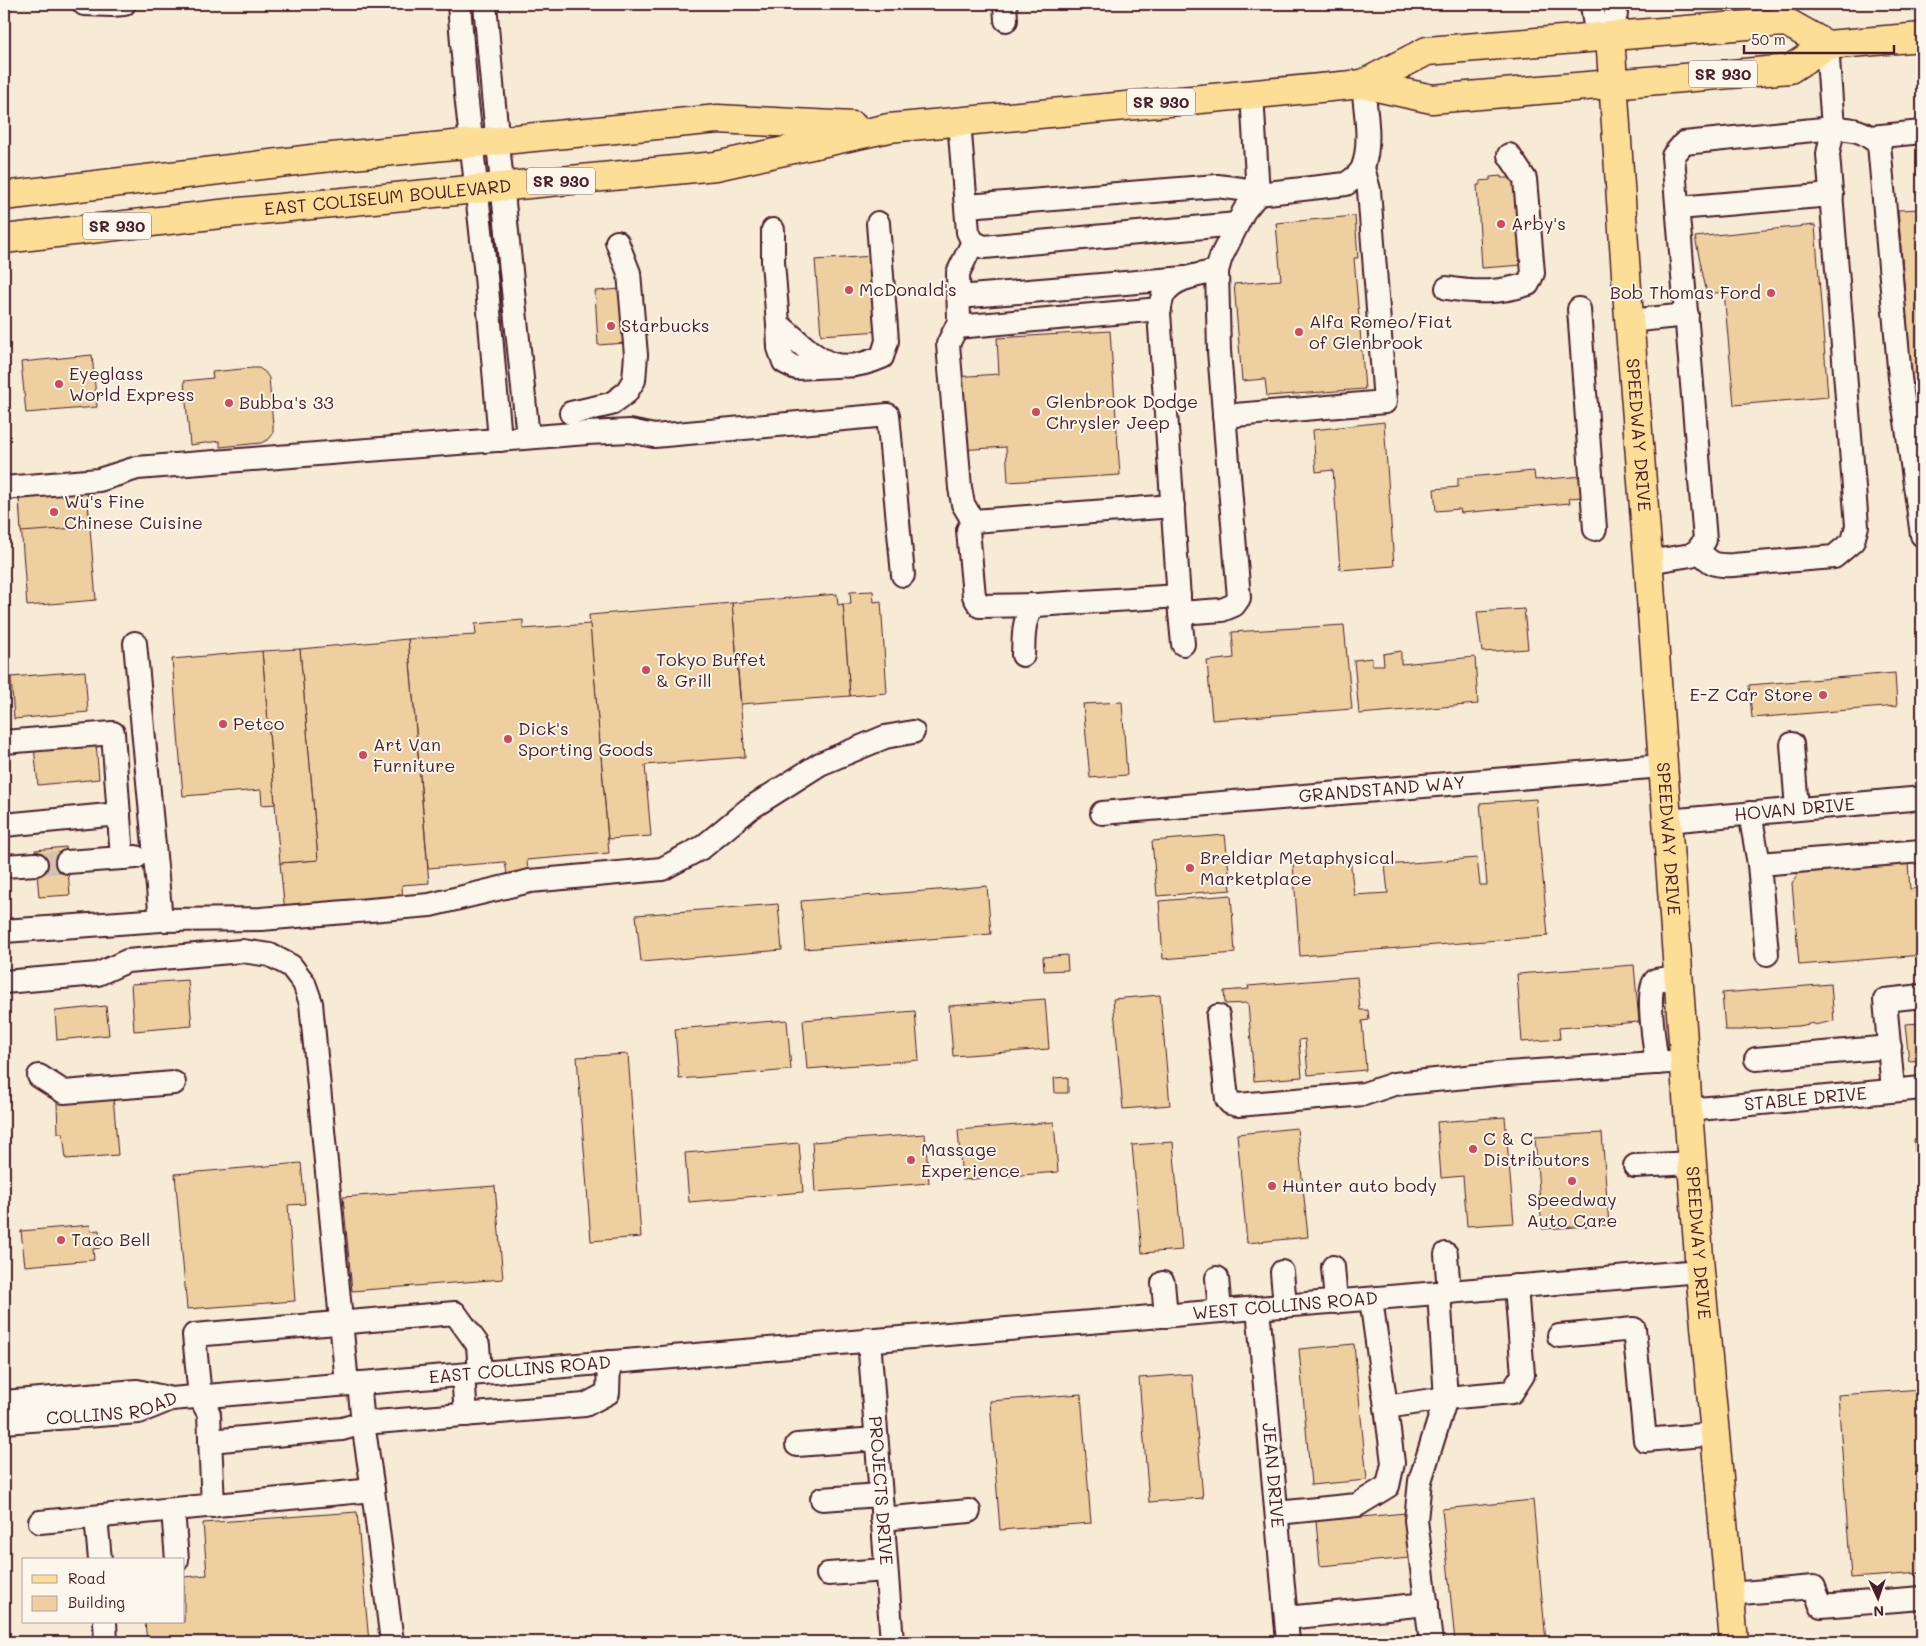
<svg xmlns="http://www.w3.org/2000/svg" width="1926" height="1646" font-family="Mali,sans-serif">
	<style>
		.building { fill: #edcfa0; stroke: #4a1f2b }
		.lines { fill: none; stroke-linecap: round; stroke-linejoin: round }
		.minor-tunnel { stroke: #d4c2b3; stroke-width: 22; stroke-dasharray: 22 11; stroke-linecap: butt }
		.minor-casing { stroke: #4a1f2b; stroke-width: 26 }
		.major-casing { stroke: #4a1f2b; stroke-width: 31 }
		.highway-casing { stroke: #4a1f2b; stroke-width: 31 }
		.minor { stroke: #fbf7ec; stroke-width: 22 }
		.major { stroke: #fcde96; stroke-width: 28 }
		.highway { stroke: #fcde96; stroke-width: 28 }
		.poi-dot { fill: #d1495b; stroke: #fbf7ec; stroke-width: 2 }
		.labels { text-anchor: middle; stroke-width: 4; stroke-linejoin: round; paint-order: stroke }
		.shield { fill: #fbf7ec; stroke: #7f6065; stroke-width: 1 }
		.shield-label { font-size: 16px; font-weight: bold; fill: #4a1f2b }
		.street-label { font-size: 18px; fill: #4a1f2b; stroke: #fbf7ec }
		.poi-label { font-size: 18px; fill: #4a1f2b; stroke: #fbf7ec; text-anchor: start }
	</style>
	<rect width="100%" height="100%" fill="#f7ebd5"/>
	<filter id="ink" filterUnits="userSpaceOnUse"><feTurbulence type="fractalNoise" baseFrequency=".02" numOctaves="2"/><feDisplacementMap in="SourceGraphic" scale="10" xChannelSelector="R" yChannelSelector="G"/><feConvolveMatrix kernelMatrix="1 2 1 2 8 2 1 2 1" color-interpolation-filters="sRGB"/></filter>
	<g filter="url(#ink)">
		<g class="building">
			<path d="M1501 176V178H1512L1514 184H1516L1523 265 1482 268 1477 185H1480V181L1490 180V177Z"/>
			<path d="M1922 209V456H1918L1898 210Z"/>
			<path d="M1355 216 1358 258H1354L1365 389 1267 396 1265 379 1242 381 1234 284 1281 280 1276 223Z"/>
			<path d="M1815 225 1828 397 1734 405 1724 292 1707 294 1695 237Z"/>
			<path d="M872 256 881 331 821 335 815 260Z"/>
			<path d="M621 289 626 343 598 345 595 291Z"/>
			<path d="M1110 331 1120 475 1008 482 1006 447 959 450 954 377 999 374 997 338Z"/>
			<path d="M92 355 97 407 26 413 21 362Z"/>
			<path d="M252 368H259L265 372 269 378 273 425V434L269 439 261 443 220 447V441L190 445 184 381 213 378 212 372Z"/>
			<path d="M4 405 7 451 4 452Z"/>
			<path d="M1384 422 1394 566 1340 570 1333 470 1316 472 1313 430Z"/>
			<path d="M1534 471 1535 480 1584 476 1585 497 1569 498 1570 503 1461 513 1460 509 1436 511 1434 489 1458 487V478Z"/>
			<path d="M87 492 96 600 27 606 19 497Z"/>
			<path d="M87 492 90 527 21 532 19 497Z"/>
			<path d="M873 591 874 602 881 601 887 693 850 696 843 604H851L850 592Z"/>
			<path d="M837 594 838 605 843 604 850 696 741 704 732 603Z"/>
			<path d="M732 603 745 757 645 765 651 836 608 839 589 615Z"/>
			<path d="M1524 609 1528 649 1482 652 1477 612Z"/>
			<path d="M523 620V629L590 624 609 853 527 860 528 872 507 874 505 862 428 868 408 639 476 635 475 624Z"/>
			<path d="M1344 625 1352 709 1212 720 1207 661 1234 658 1232 632Z"/>
			<path d="M408 639 429 883 402 885 403 903 285 913 280 863 318 860 300 649Z"/>
			<path d="M300 649 318 860 280 863 262 651Z"/>
			<path d="M262 651 275 804 262 805 261 790 183 796 172 659Z"/>
			<path d="M1401 651V664L1475 657 1478 704 1359 714 1354 660 1372 658V665H1384L1383 654Z"/>
			<path d="M85 671 88 712 14 719 11 677Z"/>
			<path d="M1895 673 1897 706 1752 718 1749 685Z"/>
			<path d="M1122 702 1127 775 1090 778 1083 704Z"/>
			<path d="M96 743 99 779 38 785 34 747Z"/>
			<path d="M1536 799 1548 936 1300 956 1293 864 1350 858 1354 895 1388 893 1385 865 1477 858 1480 885H1487L1480 803Z"/>
			<path d="M1225 835 1231 890 1157 896 1152 841Z"/>
			<path d="M66 847 70 895 39 897 35 850Z"/>
			<path d="M1908 864 1910 889 1922 888V955L1799 965 1792 883 1799 873Z"/>
			<path d="M987 886 991 934 805 949 801 901Z"/>
			<path d="M1231 895 1235 953 1163 959 1159 901Z"/>
			<path d="M778 904 782 950 641 962 636 915Z"/>
			<path d="M1067 955 1068 970 1044 971 1043 957Z"/>
			<path d="M1634 965 1639 1022 1559 1028 1560 1039 1522 1042 1517 974Z"/>
			<path d="M1357 977 1360 1010H1368L1369 1020 1362 1021 1366 1070 1308 1075 1305 1039 1299 1040 1302 1077 1254 1081 1248 1003 1225 1004 1224 991 1249 989 1248 986Z"/>
			<path d="M188 980 192 1026 134 1031 131 984Z"/>
			<path d="M1831 984 1834 1021 1814 1025V1023L1799 1026 1744 1029V1030H1725L1722 993Z"/>
			<path d="M1160 995 1170 1105 1123 1109 1113 999Z"/>
			<path d="M1045 999 1049 1049 953 1056 949 1006Z"/>
			<path d="M106 1006 109 1035 57 1040 55 1011Z"/>
			<path d="M915 1011 919 1060 807 1069 803 1020Z"/>
			<path d="M787 1020 791 1070 679 1079 675 1029Z"/>
			<path d="M1922 1023V1060L1909 1061 1905 1024Z"/>
			<path d="M628 1054 641 1237 591 1241 577 1057Z"/>
			<path d="M1068 1077V1093H1055L1054 1078Z"/>
			<path d="M113 1096 118 1155 66 1159 63 1133H58L57 1102Z"/>
			<path d="M1505 1117 1514 1223 1467 1226 1463 1176 1441 1178 1437 1122Z"/>
			<path d="M1054 1122 1058 1172 962 1180 958 1130Z"/>
			<path d="M1297 1128 1308 1237 1247 1243 1237 1134Z"/>
			<path d="M1602 1133 1609 1225 1542 1229 1535 1137Z"/>
			<path d="M925 1134 929 1183 815 1192 812 1142Z"/>
			<path d="M1914 1139H1922V1240Z"/>
			<path d="M1173 1142 1182 1250 1142 1253 1132 1145Z"/>
			<path d="M799 1143 803 1192 689 1202 685 1153Z"/>
			<path d="M301 1163 305 1204 288 1205 295 1301 187 1309 175 1174Z"/>
			<path d="M495 1186 503 1279 352 1291 343 1197Z"/>
			<path d="M90 1225 91 1231 99 1230 100 1248 93 1249 94 1260 25 1266 21 1231Z"/>
			<path d="M1354 1344 1367 1480 1311 1485 1299 1349Z"/>
			<path d="M1192 1374 1203 1498 1149 1502 1139 1378Z"/>
			<path d="M1922 1389V1573L1851 1578 1838 1395Z"/>
			<path d="M1081 1394 1091 1523 1000 1530 990 1401Z"/>
			<path d="M1533 1500 1546 1642H1455L1442 1509Z"/>
			<path d="M357 1512 369 1642H147L145 1622H184V1577L207 1575 203 1523Z"/>
			<path d="M1406 1513 1410 1558 1320 1566 1316 1521Z"/>
		</g>
		<g class="lines">
			<path class="minor-tunnel" d="M36 864 67 862"/>
			<g class="minor-casing">
				<g id="minor">
					<path d="M84 4 112 5 124 4"/>
					<path d="M459 4 466 94 486 276 500 440"/>
					<path d="M485 4 493 95 528 437"/>
					<path d="M1005 4 1006 20"/>
					<path d="M1592 4 1594 20 1610 36 1616 14 1615 4"/>
					<path d="M1827 45 1833 128C1855 129 1862 130 1879 144L1900 378 1922 535"/>
					<path d="M1252 94 1258 194 1346 184C1353 179 1360 175 1363 167 1372 142 1365 110 1363 84"/>
					<path d="M959 121 968 232 973 242 984 247 1237 224"/>
					<path d="M1871 137 1922 132"/>
					<path d="M967 206 1217 186 1241 189 1258 194 1244 211 1221 257 1217 271 1219 351 1239 598 1234 605 1222 610 1180 613 1159 313C1160 307 1161 299 1164 294 1174 277 1200 275 1217 271"/>
					<path d="M1678 208 1832 195"/>
					<path d="M773 230V262L778 324C816 355 829 380 882 357L887 341 878 223"/>
					<path d="M973 242 958 273 959 322 948 344 960 488 963 504 973 521"/>
					<path d="M1447 288C1476 293 1499 293 1528 284L1533 273 1525 179 1509 155"/>
					<path d="M958 297 1185 278"/>
					<path d="M1579 309 1595 529"/>
					<path d="M1629 321 1687 315"/>
					<path d="M778 324 779 348 784 362 796 368 836 366"/>
					<path d="M957 327 1160 309"/>
					<path d="M571 413 611 404 626 393 634 380 636 355 629 273 617 242"/>
					<path d="M1224 416 1385 402 1369 190 1363 168"/>
					<path d="M4 488 99 480 137 468 587 433 630 431 654 436 888 415 903 575"/>
					<path d="M1648 562 1691 555 1698 550 1705 540 1673 156 1684 143 1833 128 1828 154 1857 526 1853 541 1834 557 1733 565C1714 566 1711 564 1698 550"/>
					<path d="M1036 605 980 606 974 596 968 530 973 521 1173 506"/>
					<path d="M1180 613 1183 644"/>
					<path d="M135 643 161 920"/>
					<path d="M1023 655C1024 638 1022 616 1036 605L1179 596"/>
					<path d="M4 742 113 733 122 858"/>
					<path d="M1792 744 1797 809"/>
					<path id="s1" d="M1102 813 1662 766"/>
					<path d="M1750 813 1759 864 1767 954"/>
					<path id="s2" d="M1667 821 1922 798"/>
					<path d="M4 825 119 814"/>
					<path d="M67 862 136 857"/>
					<path d="M1759 864 1922 851"/>
					<path d="M4 866 36 864"/>
					<path d="M4 931 161 920 261 919 430 905 530 881 662 869 703 847 749 809 820 764 885 737 913 732"/>
					<path d="M4 982 98 974 127 961 242 951 270 955 291 966 304 983 311 1003 347 1384"/>
					<path d="M1218 1016 1227 1099 1230 1103 1238 1105 1364 1094 1394 1084 1507 1073 1684 1061"/>
					<path d="M1756 1059 1890 1047"/>
					<path d="M1657 1063C1655 1048 1645 988 1656 980L1678 977"/>
					<path d="M39 1076 64 1092 174 1083"/>
					<path d="M1893 1090 1885 1000 1922 996"/>
					<path id="s3" d="M1688 1110 1922 1088"/>
					<path d="M1635 1166 1692 1163"/>
					<path d="M1446 1254 1449 1292"/>
					<path d="M1333 1267 1336 1302"/>
					<path d="M1282 1272 1285 1306"/>
					<path d="M1217 1278 1220 1311"/>
					<path d="M1163 1283 1166 1316"/>
					<path d="M1371 1299 1386 1407"/>
					<path id="s4" d="M1258 1308 1288 1642"/>
					<path d="M1559 1336 1634 1329 1645 1440 1715 1434"/>
					<path id="s5" d="M869 1339 892 1642"/>
					<path d="M463 1375 466 1415"/>
					<path d="M4 1402 137 1391 171 1399"/>
					<path id="s6" d="M4 1422 139 1412 171 1399 1700 1271"/>
					<path d="M210 1441 342 1429 363 1423 359 1383"/>
					<path d="M797 1445 876 1439"/>
					<path d="M822 1499 880 1495"/>
					<path d="M213 1506 209 1414 200 1397 194 1335 455 1313 478 1345 480 1373"/>
					<path d="M173 1510 177 1560"/>
					<path d="M1277 1513 1357 1505 1388 1486 1393 1463 1386 1407 1446 1398 1512 1392 1523 1375 1516 1286"/>
					<path d="M96 1517 100 1560"/>
					<path d="M882 1519 969 1511"/>
					<path d="M40 1522 373 1490"/>
					<path d="M828 1574 886 1570"/>
					<path d="M1729 1594 1814 1587 1821 1606 1922 1598"/>
					<path d="M1286 1618 1427 1604"/>
					<path d="M105 1622 106 1642"/>
					<path d="M392 1642 373 1490 363 1423 585 1405 608 1393 609 1362"/>
					<path d="M1431 1642 1416 1520 1420 1481 1446 1398 1439 1293"/>
				</g>
			</g>
			<g class="major-casing">
				<g id="major">
					<path id="s7" d="M1610 36 1628 304 1649 571 1688 1110 1700 1271 1734 1642"/>
				</g>
			</g>
			<g class="highway-casing">
				<g id="highway">
					<path d="M1363 84 1427 51 1786 22 1827 45"/>
					<path d="M4 196 312 159 718 119 853 126"/>
					<path id="s8" d="M4 239 229 213 716 166 889 128 1363 84 1432 99 1790 69 1827 45 1922 37"/>
				</g>
			</g>
			<use href="#minor" class="minor"/>
			<use href="#major" class="major"/>
			<use href="#highway" class="highway"/>
		</g>
	</g>
	<g class="poi-dot">
		<circle cx="1501" cy="224" r="5"/>
		<circle cx="849" cy="290" r="5"/>
		<circle cx="1771" cy="293" r="5"/>
		<circle cx="611" cy="326" r="5"/>
		<circle cx="1299" cy="332" r="5"/>
		<circle cx="59" cy="384" r="5"/>
		<circle cx="229" cy="403" r="5"/>
		<circle cx="1036" cy="412" r="5"/>
		<circle cx="54" cy="512" r="5"/>
		<circle cx="646" cy="670" r="5"/>
		<circle cx="1823" cy="695" r="5"/>
		<circle cx="223" cy="724" r="5"/>
		<circle cx="508" cy="739" r="5"/>
		<circle cx="363" cy="755" r="5"/>
		<circle cx="1190" cy="868" r="5"/>
		<circle cx="1473" cy="1149" r="5"/>
		<circle cx="911" cy="1160" r="5"/>
		<circle cx="1572" cy="1181" r="5"/>
		<circle cx="1272" cy="1186" r="5"/>
		<circle cx="61" cy="1240" r="5"/>
	</g>
	<g class="labels">
		<g class="shield">
			<rect x="1689" y="60.5" width="68" height="27" rx="4"/>
			<rect x="1127" y="88.5" width="68" height="27" rx="4"/>
			<rect x="527" y="167.5" width="68" height="27" rx="4"/>
			<rect x="83" y="212.5" width="68" height="27" rx="4"/>
		</g>
		<g class="shield-label">
			<text x="1723" y="80">SR 930</text>
			<text x="1161" y="108">SR 930</text>
			<text x="561" y="187">SR 930</text>
			<text x="117" y="232">SR 930</text>
		</g>
		<g class="street-label">
			<text dy="6" stroke="none"><textPath href="#s8" startOffset="386">EAST COLISEUM BOULEVARD</textPath></text>
			<text dy="6" stroke="none"><textPath href="#s7" startOffset="400">SPEEDWAY DRIVE</textPath></text>
			<text dy="6" stroke="none"><textPath href="#s1" startOffset="281">GRANDSTAND WAY</textPath></text>
			<text dy="6" stroke="none"><textPath href="#s2" startOffset="128">HOVAN DRIVE</textPath></text>
			<text dy="6" stroke="none"><textPath href="#s7" startOffset="805">SPEEDWAY DRIVE</textPath></text>
			<text dy="6" stroke="none"><textPath href="#s3" startOffset="118">STABLE DRIVE</textPath></text>
			<text dy="6" stroke="none"><textPath href="#s7" startOffset="1210">SPEEDWAY DRIVE</textPath></text>
			<text dy="6" stroke="none"><textPath href="#s6" startOffset="1288">WEST COLLINS ROAD</textPath></text>
			<text dy="6" stroke="none"><textPath href="#s6" startOffset="520">EAST COLLINS ROAD</textPath></text>
			<text dy="6" stroke="none"><textPath href="#s6" startOffset="109">COLLINS ROAD</textPath></text>
			<text dy="6" stroke="none"><textPath href="#s4" startOffset="168">JEAN DRIVE</textPath></text>
			<text dy="6" stroke="none"><textPath href="#s5" startOffset="152">PROJECTS DRIVE</textPath></text>
		</g>
		<g class="poi-label">
			<text x="1511" y="230">Arby's</text>
			<text x="859" y="296">McDonald's</text>
			<text x="1761" y="299" text-anchor="end">Bob Thomas Ford</text>
			<text x="1309" y="328">Alfa Romeo/Fiat<tspan x="1309" dy="21">of Glenbrook</tspan></text>
			<text x="621" y="332">Starbucks</text>
			<text x="69" y="380">Eyeglass<tspan x="69" dy="21">World Express</tspan></text>
			<text x="1046" y="408">Glenbrook Dodge<tspan x="1046" dy="21">Chrysler Jeep</tspan></text>
			<text x="239" y="409">Bubba's 33</text>
			<text x="64" y="508">Wu's Fine<tspan x="64" dy="21">Chinese Cuisine</tspan></text>
			<text x="656" y="666">Tokyo Buffet<tspan x="656" dy="21">&amp; Grill</tspan></text>
			<text x="1813" y="701" text-anchor="end">E-Z Car Store</text>
			<text x="233" y="730">Petco</text>
			<text x="518" y="735">Dick's<tspan x="518" dy="21">Sporting Goods</tspan></text>
			<text x="373" y="751">Art Van<tspan x="373" dy="21">Furniture</tspan></text>
			<text x="1200" y="864">Breldiar Metaphysical<tspan x="1200" dy="21">Marketplace</tspan></text>
			<text x="1483" y="1145">C &amp; C<tspan x="1483" dy="21">Distributors</tspan></text>
			<text x="921" y="1156">Massage<tspan x="921" dy="21">Experience</tspan></text>
			<text x="1282" y="1192">Hunter auto body</text>
			<text x="1572" y="1206" text-anchor="middle">Speedway<tspan x="1572" dy="21">Auto Care</tspan></text>
			<text x="71" y="1246">Taco Bell</text>
		</g>
	</g>
	<rect width="1926" height="1646" fill="none" stroke="#fbf7ec" stroke-width="20"/>
	<rect x="10" y="10" width="1906" height="1626" fill="none" stroke="#4a1f2b" stroke-width="2" filter="url(#ink)"/>
	<rect x="22" y="1558" width="162" height="65" fill="#fbf7ec" stroke="#b4a19f"/>
	<rect x="32" y="1575" width="25" height="8" fill="#fcde96" stroke="#b4a19f"/>
	<text x="68" y="1584" font-size="15" fill="#4a1f2b">Road</text>
	<rect x="32" y="1596" width="25" height="15" fill="#edcfa0" stroke="#b4a19f"/>
	<text x="68" y="1608" font-size="15" fill="#4a1f2b">Building</text>
	<g transform="translate(1878 1598) rotate(177)" stroke="#fbf7ec" stroke-width="4" paint-order="stroke">
	<path d="M0-4L9 19L0 12L-9 19Z" fill="#4a1f2b"/>
	<text y="-8" font-size="14" font-weight="bold" text-anchor="middle" fill="#4a1f2b">N</text>
	</g>
	<path d="M1744 45v8h150v-8" fill="none" stroke="#4a1f2b" stroke-width="2.5"/>
	<text x="1751" y="45" font-size="15" fill="#4a1f2b" stroke="#fbf7ec" stroke-width="4" paint-order="stroke">50 m</text>
</svg>
